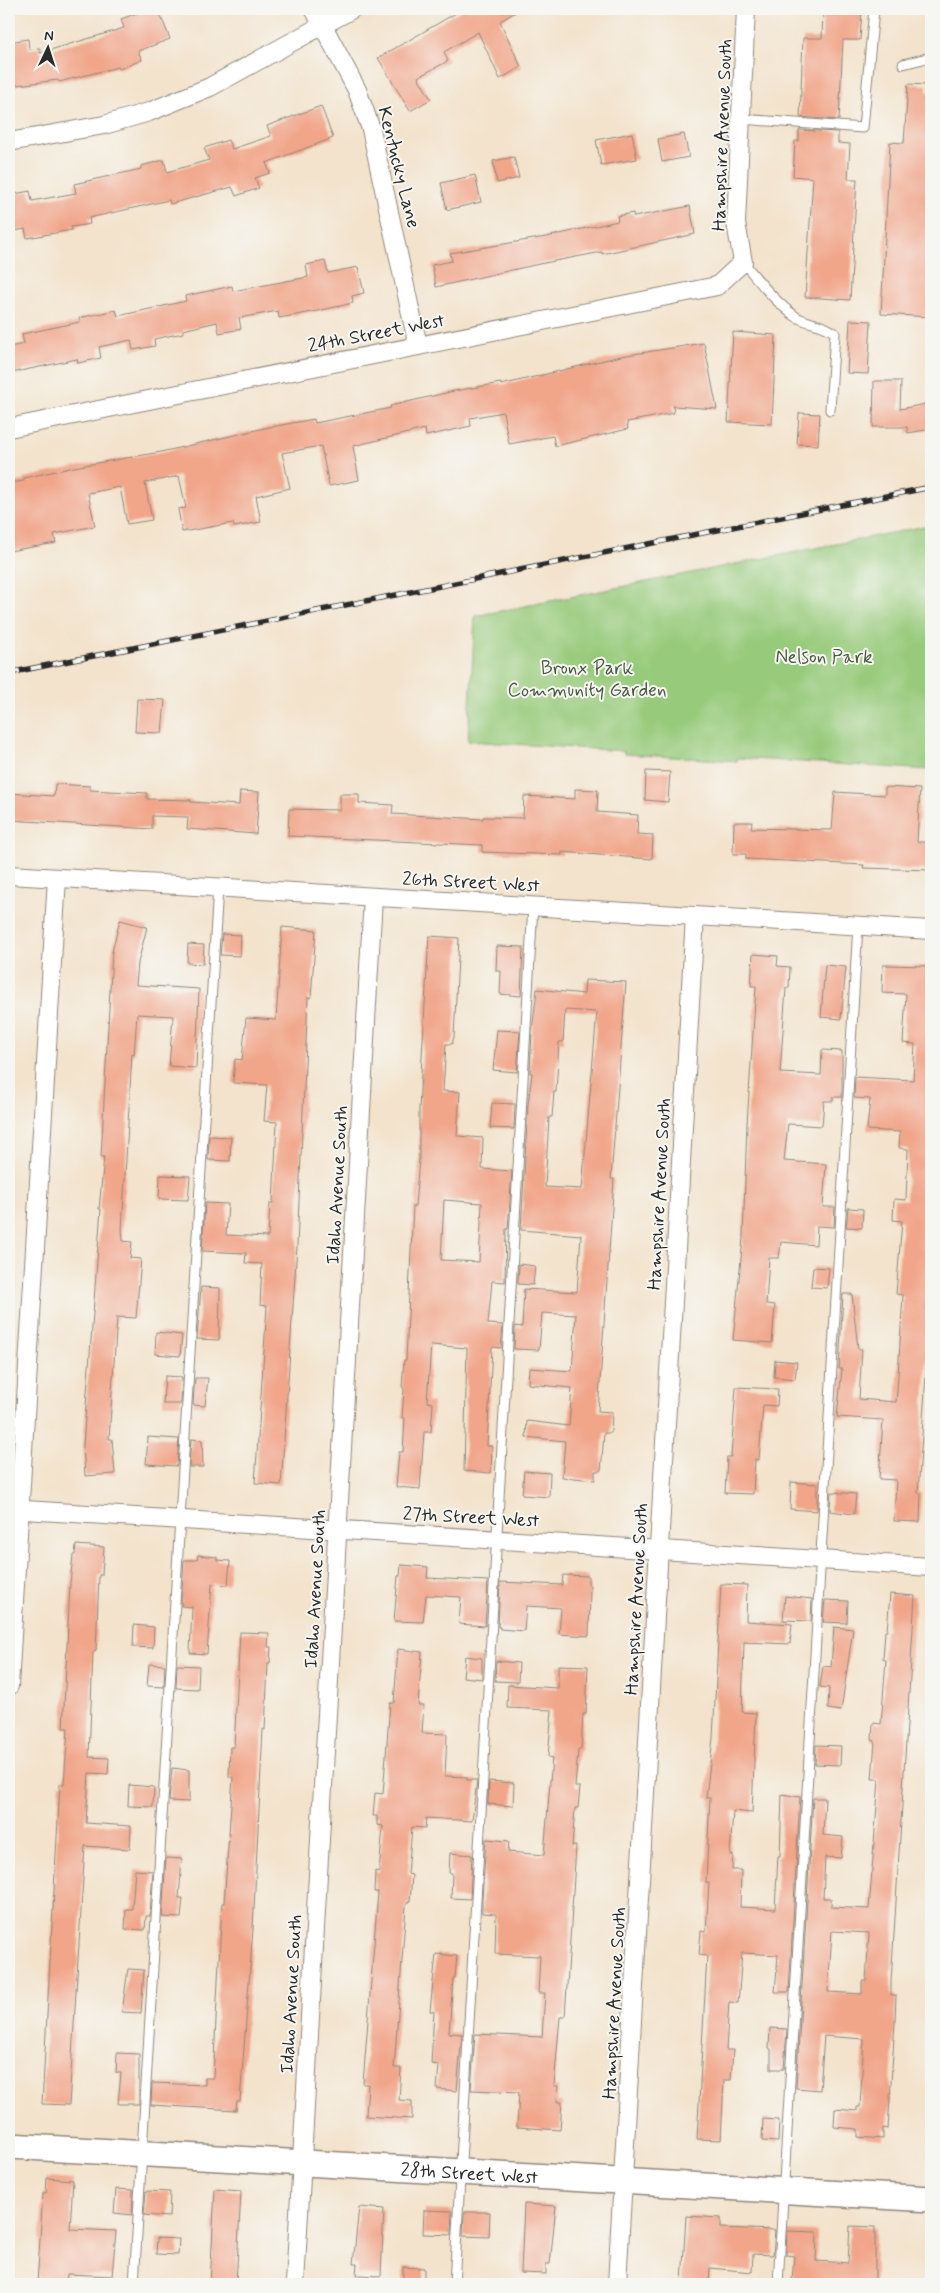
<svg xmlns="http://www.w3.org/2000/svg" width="940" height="2293" font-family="Mynerve,sans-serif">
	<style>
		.green { fill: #97ca7a; stroke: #617a52 }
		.building { fill: #f1a589; fill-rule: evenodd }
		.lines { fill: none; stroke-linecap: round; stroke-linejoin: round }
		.lane-casing { stroke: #8f877c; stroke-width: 11 }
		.street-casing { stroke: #8f877c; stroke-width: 20 }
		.secondary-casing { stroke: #8f877c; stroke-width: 28 }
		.lane { stroke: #fff; stroke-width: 9 }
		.street { stroke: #fff; stroke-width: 18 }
		.secondary { stroke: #fff; stroke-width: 25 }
		.rail-casing { stroke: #2b2b2b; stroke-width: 5.5 }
		.rail { stroke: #f6f6f2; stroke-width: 4; stroke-dasharray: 11; stroke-linecap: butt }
		.labels { text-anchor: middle; stroke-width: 4; stroke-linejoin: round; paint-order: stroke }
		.street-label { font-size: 19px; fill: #2b2b2b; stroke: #f6f6f2 }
		.park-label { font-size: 19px; fill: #4b5b43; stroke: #f6f6f2 }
	</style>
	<rect width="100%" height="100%" fill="#f6f6f2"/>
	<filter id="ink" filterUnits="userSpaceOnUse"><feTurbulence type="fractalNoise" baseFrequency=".02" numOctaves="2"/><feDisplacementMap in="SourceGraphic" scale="10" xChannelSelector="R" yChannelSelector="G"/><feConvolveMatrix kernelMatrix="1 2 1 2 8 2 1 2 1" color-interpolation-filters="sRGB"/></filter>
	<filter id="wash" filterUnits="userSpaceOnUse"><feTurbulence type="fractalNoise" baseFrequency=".0096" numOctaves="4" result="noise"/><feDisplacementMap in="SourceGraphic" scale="20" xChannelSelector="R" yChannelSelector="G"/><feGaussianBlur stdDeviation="1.12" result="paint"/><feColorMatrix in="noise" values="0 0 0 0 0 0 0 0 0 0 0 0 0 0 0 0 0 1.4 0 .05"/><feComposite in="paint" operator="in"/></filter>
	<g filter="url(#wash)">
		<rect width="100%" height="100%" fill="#f3e3cc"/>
		<path class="green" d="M931 525V770L737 758V761L624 754V751L468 741 475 616Z"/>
		<g id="blocks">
			<g class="building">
				<path d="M148 9H158L170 39 138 51 142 60 119 69 118 67 59 82 58 80 9 86V42L28 39 29 49 40 48V53L124 28 121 19Z"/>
				<path d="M463 9H521L500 21 521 67 500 79 478 32 444 52 448 61 418 77 431 99 410 111 378 58Z"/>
				<path d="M823 9H862L860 40H843L839 120 800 117 803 38H822Z"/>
				<path d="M908 84 927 85V92H931V317L881 314 890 142 904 143Z"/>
				<path d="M321 106 333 138 266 163 270 173 255 178 259 188 236 196 232 187 170 204 169 200 89 218 90 224 71 227 72 230 27 238 25 229 14 231 9 195 30 191 32 201 76 193 74 184 141 169V166L164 160 167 172 209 160 204 148 228 140 232 149 271 136 267 126Z"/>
				<path d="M799 130 838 132V143L850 144 848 179H857L850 300 805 297 813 178 793 176 795 141H799Z"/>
				<path d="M632 133 637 159 601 165 596 140Z"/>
				<path d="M684 134 689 157 662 162 658 139Z"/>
				<path d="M514 157 519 178 497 183 493 161Z"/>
				<path d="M475 175 481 202 447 210 441 183Z"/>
				<path d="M690 206 695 234 602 254V252L539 264 436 287 432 265 452 261 450 253 546 237 618 221 617 216 633 213 634 217Z"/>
				<path d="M325 261 328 273 358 267 364 293 352 296 353 303 318 311 279 318 278 311 239 318 241 329 219 333 217 322 183 330V333L154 339 155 346 133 350 131 340 99 347 101 358 78 363 77 359 11 373 9 347 24 344 22 334 80 322 79 318 116 310 118 316 186 301 185 296 232 286 233 291 308 277 306 265Z"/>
				<path d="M850 320 871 321 868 374 847 373Z"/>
				<path d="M733 332 776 335 772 424 728 422Z"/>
				<path d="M704 343 717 409 673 406 674 413 627 422 628 429 555 446 553 436 509 444 503 412 470 418 471 426 426 436 425 429 353 446 359 480 329 486 321 446 282 453 290 488 256 496 261 522 234 527 233 523 182 532 178 509 186 508 179 476 145 483 152 520 127 524 120 487 88 493 95 526 54 534 56 543 9 551V483L24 481V478L74 467 161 452 265 428 314 419 315 423 391 408 390 406 454 391 501 383V385L621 356Z"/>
				<path d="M874 381H901L900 409 931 403V429L908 433 907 427H873Z"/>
				<path d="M799 413 820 414 818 445 797 444Z"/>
				<path d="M137 699 165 700 162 733 135 732Z"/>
				<path d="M646 771 670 772 668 802 645 800Z"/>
				<path d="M55 784 90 786V790L147 793V799L191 800V802L239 805 240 791 259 792 256 834 187 829 188 817 152 816V829L9 820V793L54 796Z"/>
				<path d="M885 787 920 789 917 842H931V870L863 868 864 865 746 859V854H733L734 822H752L751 828 832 830 835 792 885 795Z"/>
				<path d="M575 789 598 790 597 812 638 815 637 834 653 835 652 859 562 852V855L482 852V845L288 836 289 809 340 810V794H359V803L393 805 392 814 483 819V817L523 818 524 796 575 799Z"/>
				<path d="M120 920 147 927 138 963 136 985 199 989 196 1068 169 1066 173 1016 137 1014 134 1055 132 1054 122 1229 123 1241 132 1242 130 1258 141 1259 136 1318 117 1317 109 1439H112L115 1474 85 1476 83 1445 101 1209H99L104 1157H101L112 952Z"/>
				<path d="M282 927 316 930 311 998 308 997 297 1246 281 1485 255 1483 267 1306 260 1305 262 1264 245 1263 246 1253 202 1251 205 1203 228 1204 226 1235 268 1237 270 1203H273L277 1122 264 1121 267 1085 233 1083 235 1059 242 1060 246 1018 276 1020Z"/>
				<path d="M222 934 241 935 240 956 220 955Z"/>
				<path d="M429 936 459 938 454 1037 452 1044H446L443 1091 460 1092 457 1136 483 1138 482 1169 512 1171 508 1229H506L505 1282 492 1281 488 1324 503 1325 501 1348 492 1347 487 1446H492L491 1473 464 1471 467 1348 431 1345 427 1402 433 1403 431 1432H424L420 1489 396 1487 399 1452H403L405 1418H402L404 1388 402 1387 404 1360H406L413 1206H415L419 1159V1109ZM444 1200 482 1203 479 1262 441 1260Z"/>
				<path d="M188 944 204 945 203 964 187 963Z"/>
				<path d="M497 946 523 947 521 996 500 994 501 971H496Z"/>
				<path d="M753 954 778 956 777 966 790 967 789 988H786L780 1073 821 1075 822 1050 842 1051V1097H833V1101H824L822 1126 788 1124 784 1161 826 1164 823 1207H835L834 1227 817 1226 816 1245 781 1242 779 1258H769L766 1304 775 1305 772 1343 733 1340 743 1238 747 1124 756 986H751Z"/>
				<path d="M825 965 846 967 841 1019 821 1017Z"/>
				<path d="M883 965 931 966 929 1041 931 1042V1281H929L926 1316H930L918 1493H921L920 1522 894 1521 896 1480 879 1479 883 1420 837 1417 842 1369H839L843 1294H852L858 1349H862L859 1399 896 1402 897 1391 903 1295 896 1294 902 1221 893 1220 894 1199 906 1200 908 1149 899 1148 900 1132 867 1130 870 1099 854 1098 855 1077 913 1080 915 1044 903 1043 906 994 882 993Z"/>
				<path d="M585 980 626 982 611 1179H614L598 1411 612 1412 611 1433H604L601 1471H595V1480L562 1477 565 1441 526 1437 527 1421 569 1426 572 1388 528 1384 529 1368 572 1371 576 1315 542 1313 539 1350 514 1349 515 1326 522 1327 524 1289 577 1292 581 1235 521 1230 528 1105 532 1073H530L532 1032 537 989 584 994ZM565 1010 597 1012 582 1189 545 1187 549 1117H552L554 1092H556L559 1042H563Z"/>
				<path d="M497 1030 520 1031 517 1072 493 1070Z"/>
				<path d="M492 1103 515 1104 514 1129 490 1128Z"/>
				<path d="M209 1136 231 1137 230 1161 208 1160Z"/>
				<path d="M160 1175 190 1176 188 1200 159 1199Z"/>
				<path d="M848 1208 863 1209 862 1228 846 1227Z"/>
				<path d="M519 1264 535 1266 533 1285 518 1284Z"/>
				<path d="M813 1267 829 1268 827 1288 811 1287Z"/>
				<path d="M201 1287 220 1288 219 1340 197 1339Z"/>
				<path d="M156 1332 182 1335 180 1356 155 1354Z"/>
				<path d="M775 1360 797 1362 795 1379 774 1377Z"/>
				<path d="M165 1376 182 1377 181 1404H163Z"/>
				<path d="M195 1378H208L205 1406 193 1405Z"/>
				<path d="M736 1387 778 1389 777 1406 763 1405 759 1460 755 1459 753 1494 725 1493 727 1457H731Z"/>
				<path d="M148 1437 179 1439 177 1466 146 1464Z"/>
				<path d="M191 1439 202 1440 203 1467H189Z"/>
				<path d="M524 1471 550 1473 549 1497 522 1495Z"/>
				<path d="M791 1482 817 1484V1511L790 1509Z"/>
				<path d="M831 1492 856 1494 854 1514 830 1511Z"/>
				<path d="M76 1545 104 1547 102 1575H99L96 1650 93 1653 89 1757 109 1758 108 1774 89 1773 86 1823 131 1826 130 1849 85 1846 69 2105 42 2104 60 1784H64L68 1728H63L70 1584 73 1555H75Z"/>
				<path d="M198 1555 217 1557V1560L230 1561 228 1585 212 1584 207 1654 190 1653 192 1607 181 1606 184 1560H197Z"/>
				<path d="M401 1565 428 1567 427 1578 488 1581 485 1626 459 1624 461 1597 426 1595 423 1622 394 1621 398 1576H400Z"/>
				<path d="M563 1575 588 1576V1585H590L589 1636 559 1634 561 1608 526 1606 524 1631 500 1629V1627H498L500 1582 562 1585Z"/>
				<path d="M721 1584 747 1585 746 1621 792 1624 790 1644 744 1642 742 1712 756 1713 752 1813 733 1811 730 1855H733L732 1870H741L740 1907 775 1909 778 1856H780L782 1794 800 1797 789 1992H775L778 1955 742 1953 738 2003 729 2002 726 2050H733L731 2080H724L721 2140 697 2139 707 1956 699 1955 701 1931 706 1932 709 1883H706L710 1797H706L713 1738Z"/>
				<path d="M890 1594 915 1596 891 1982V1995H896L895 2022 888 2129 883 2128V2139L858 2137V2129L834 2127 835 2109 857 2111V2107H860L864 2039 824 2036 820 2090 796 2088 813 1798H825L823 1835 843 1837 841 1858 825 1857 823 1898H831V1907L869 1909 879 1779H872L875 1741 872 1740 873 1723 881 1724 886 1660 883 1659 885 1631H887ZM832 1931 869 1933 866 1981H862V1994L828 1992Z"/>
				<path d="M785 1596 812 1599 811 1621 783 1620Z"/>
				<path d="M825 1600 848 1601 847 1623 823 1622Z"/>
				<path d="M134 1625 154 1627 153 1648 133 1647Z"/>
				<path d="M834 1627 853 1629 841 1711 828 1709 829 1688 820 1687 823 1666 831 1667Z"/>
				<path d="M240 1632 269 1633 268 1647H271L270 1663H268L265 1730 263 1729 253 1929 240 2101H237L236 2110 151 2105 152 2083 205 2085V2078H213L222 1903H224L233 1777H229L230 1747H234Z"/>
				<path d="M398 1649 422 1652 418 1705H424L422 1733 447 1734 445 1776 467 1777V1780H477L472 1821 426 1818 425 1828 412 1827 408 1874 412 1875 410 1902H408L406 1906 394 2068H401L399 2100 412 2101V2119L366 2116 368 2084H363L378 1892H374L375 1871 379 1872 383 1826 377 1825V1816H373L375 1793 383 1794 390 1703H394Z"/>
				<path d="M465 1656 482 1658V1679L463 1677Z"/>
				<path d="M496 1661 519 1663 518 1682 495 1681Z"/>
				<path d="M149 1664 165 1665 164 1687 147 1686Z"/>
				<path d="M177 1665 199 1666 198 1689 176 1688Z"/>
				<path d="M558 1665 588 1666 586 1714H583L581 1750H578L575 1787H580L578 1808H575L572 1846H576L565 2017H560L554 2086H558L557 2102H562L560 2130 517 2127 519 2092 471 2090 475 2034 542 2037 545 1993H538L540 1956 495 1954 496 1914 482 1913V1899L486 1839 509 1841 508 1852 544 1855 552 1758 548 1757 552 1710 507 1708 508 1685 558 1688Z"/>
				<path d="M816 1745 841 1746 840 1765 815 1764Z"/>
				<path d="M172 1768 189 1770V1802L169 1801Z"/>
				<path d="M489 1781 514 1783 513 1806 488 1804Z"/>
				<path d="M129 1785 154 1787 153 1807 128 1806Z"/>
				<path d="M450 1853 472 1855 470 1899 451 1898 452 1873H449Z"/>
				<path d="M166 1858 182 1859 179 1898H183L181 1918 162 1917Z"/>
				<path d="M135 1870 153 1871 150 1916H146L145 1930 125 1929 126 1909H132Z"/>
				<path d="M436 1954 457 1956 455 1978H453L449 2033 462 2034 457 2091 437 2089 439 2065 431 2064 434 2012 430 2011Z"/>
				<path d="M128 1969 144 1970 141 2013 122 2012Z"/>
				<path d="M770 2028 787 2029 784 2069H771V2049L769 2048Z"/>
				<path d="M117 2053 139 2054V2104H118L121 2073H116Z"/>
				<path d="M763 2119 779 2120 778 2142 762 2141Z"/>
				<path d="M47 2178 73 2180 70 2229 116 2231 112 2276 67 2274 66 2284H37L43 2193H46Z"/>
				<path d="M116 2189 133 2190 132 2215 114 2213Z"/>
				<path d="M215 2189 241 2191 236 2284H210Z"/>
				<path d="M146 2191 170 2192 169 2217 144 2215Z"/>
				<path d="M524 2204 556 2206 550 2264H546V2274L521 2273Z"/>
				<path d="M359 2207 384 2209 381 2276 356 2275 357 2264H353Z"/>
				<path d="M424 2210 452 2211 451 2235 423 2234Z"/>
				<path d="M464 2212H490L489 2237 463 2236Z"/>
				<path d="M686 2216 721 2218V2228L775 2230 773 2255 753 2254 752 2272 710 2268 709 2284 682 2283Z"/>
				<path d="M850 2226 875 2227V2284L792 2281 794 2256 786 2255 787 2231 817 2232 816 2261 848 2263Z"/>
				<path d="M157 2238 179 2239 178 2255 156 2254Z"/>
				<path d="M403 2267 424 2268V2284H403Z"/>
			</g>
		</g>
	</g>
	<g filter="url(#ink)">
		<use href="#blocks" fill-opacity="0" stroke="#8f877c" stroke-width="1"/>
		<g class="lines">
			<g class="lane-casing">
				<g id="lane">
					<path d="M903 64 931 57"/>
					<path d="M741 119 863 128 874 9"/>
					<path d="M743 262C758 280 775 302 795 316 807 324 823 323 835 333L830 410"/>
					<path d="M134 2284 218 887"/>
					<path d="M454 2284 533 905"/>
					<path d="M778 2284 858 925"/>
				</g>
			</g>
			<g class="street-casing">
				<g id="street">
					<path d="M314 9 357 90 371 129 418 346"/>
					<path d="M9 142 104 125 149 112 210 87 352 9"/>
					<path d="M9 428 717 286 743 262 736 223 746 9"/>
					<path d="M9 875 931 930"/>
					<path d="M9 1509 931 1567"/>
					<path d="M9 1686 57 878"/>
					<path d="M295 2284 373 897"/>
					<path d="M617 2284 695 916"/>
				</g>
			</g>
			<g class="secondary-casing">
				<g id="secondary">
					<path id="s1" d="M9 2146 931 2199"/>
				</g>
			</g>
			<use href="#lane" class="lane"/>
			<use href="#street" class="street"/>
			<use href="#secondary" class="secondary"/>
			<g class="rail-casing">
				<path id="rail" d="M9 673 931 487"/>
			</g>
			<use href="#rail" class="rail"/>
		</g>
	</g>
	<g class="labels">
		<g class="street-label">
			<text transform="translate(721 135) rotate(-88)" y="7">Hampshire Avenue South</text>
			<text transform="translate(400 167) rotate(76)" y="7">Kentucky Lane</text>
			<text transform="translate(376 332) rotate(-11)" y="7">24th Street West</text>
			<text transform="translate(471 881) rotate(3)" y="7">26th Street West</text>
			<text transform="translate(336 1185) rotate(-87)" y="7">Idaho Avenue South</text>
			<text transform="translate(658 1194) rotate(-87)" y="7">Hampshire Avenue South</text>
			<text transform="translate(471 1516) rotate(3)" y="7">27th Street West</text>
			<text transform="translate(314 1589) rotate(-87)" y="7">Idaho Avenue South</text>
			<text transform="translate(635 1599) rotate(-87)" y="7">Hampshire Avenue South</text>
			<text transform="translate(290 1994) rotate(-87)" y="7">Idaho Avenue South</text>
			<text transform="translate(613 2003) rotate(-87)" y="7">Hampshire Avenue South</text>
			<text dy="7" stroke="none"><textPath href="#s1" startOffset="461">28th Street West</textPath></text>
		</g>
		<g class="park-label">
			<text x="824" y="663">Nelson Park</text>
			<text x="587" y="674">Bronx Park<tspan x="587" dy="22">Community Garden</tspan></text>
		</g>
	</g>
	<rect width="940" height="2293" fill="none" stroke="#f6f6f2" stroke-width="30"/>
	<g transform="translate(48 48) rotate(4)" stroke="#f6f6f2" stroke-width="4" paint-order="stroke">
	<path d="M0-4L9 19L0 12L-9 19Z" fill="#2b2b2b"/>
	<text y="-8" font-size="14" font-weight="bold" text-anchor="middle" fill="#2b2b2b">N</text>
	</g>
</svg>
